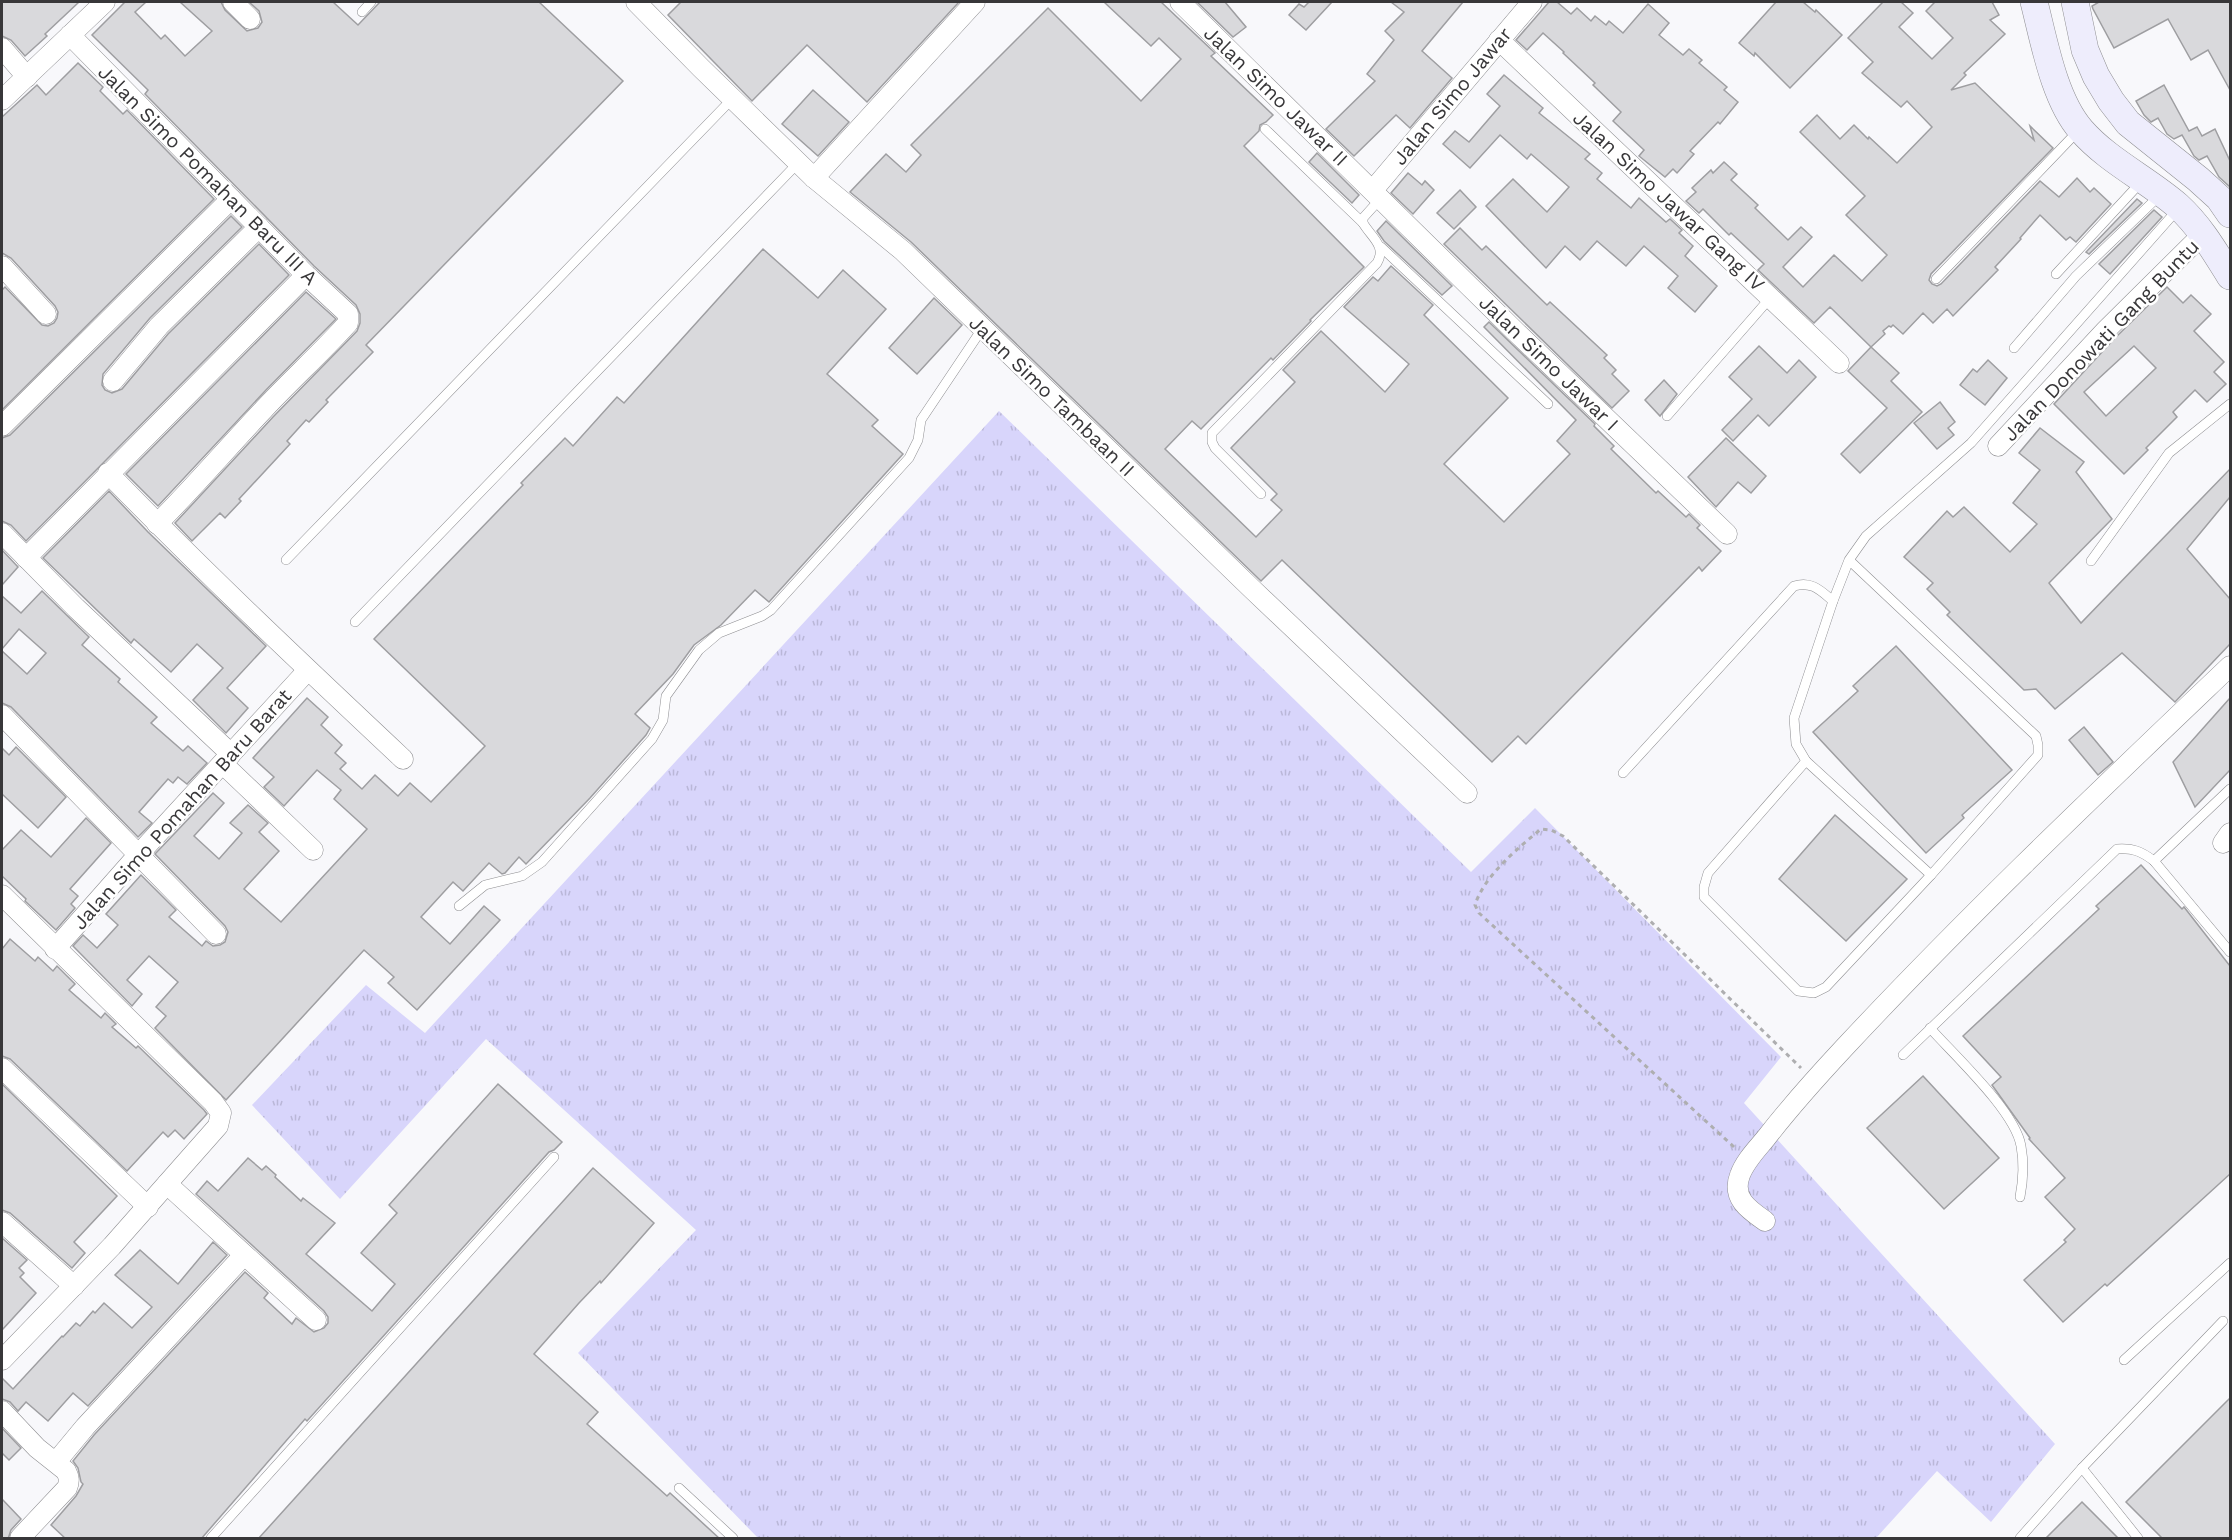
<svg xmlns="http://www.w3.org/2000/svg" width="2232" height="1540" font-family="'Work Sans',sans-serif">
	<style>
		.grass { fill: url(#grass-tufts) }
		.building { fill: #d9d9dc; stroke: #9e9ea1; stroke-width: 1.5; fill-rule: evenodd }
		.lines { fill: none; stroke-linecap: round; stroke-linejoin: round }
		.lane-casing { stroke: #8e8e91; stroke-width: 10 }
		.street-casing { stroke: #8e8e91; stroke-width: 21 }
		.secondary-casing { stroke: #8e8e91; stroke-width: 28 }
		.path { stroke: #aeaeb0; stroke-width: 3; stroke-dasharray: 4.5 4.5; stroke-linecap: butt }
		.lane { stroke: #fff; stroke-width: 9 }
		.street { stroke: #fff; stroke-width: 20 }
		.secondary { stroke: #eeedfc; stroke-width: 27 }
		.labels { text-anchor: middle; stroke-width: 5; stroke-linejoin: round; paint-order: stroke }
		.street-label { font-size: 20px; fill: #383739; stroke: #fff }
	</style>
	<defs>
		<pattern id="grass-tufts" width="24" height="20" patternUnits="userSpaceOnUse" patternTransform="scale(1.5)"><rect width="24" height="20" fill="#d8d5fb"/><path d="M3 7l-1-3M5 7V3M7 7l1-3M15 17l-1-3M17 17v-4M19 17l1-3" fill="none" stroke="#bab7d8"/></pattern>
	</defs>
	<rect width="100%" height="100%" fill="#f8f8fb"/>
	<path class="grass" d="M999 411 1471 872 1535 808 1781 1057 1744 1103 2055 1444 1991 1522 1937 1471 1876 1538H758L578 1353 696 1230 486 1039 340 1199 252 1105 366 985 425 1033Z"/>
	<g class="building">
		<path d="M2 2H79L45 34 47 36 25 56 11 40 2 36Z"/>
		<path d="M125 2H146L135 12 161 39 165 35 185 56 212 31 180 2H221L225 10 247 31 258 28 262 22 259 11 249 2H333L358 25 380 2H539L623 81 366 345 373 352 326 400 328 402 309 422 306 420 287 441 290 444 239 499 241 501 225 518 220 513 192 541 175 523 273 417 357 331 360 323V314L356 305 314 266 145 94 148 90 92 35Z"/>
		<path d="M681 2H959L867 102 807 45 752 101 668 15Z"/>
		<path d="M1104 2H1161L1215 53 1211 56 1273 115 1266 122 1260 125 1259 131 1244 146 1364 267 1310 320 1311 321 1273 360 1271 358 1201 429 1192 421 1165 449 1256 537 1282 510 1271 500 1277 494 1231 448 1295 382 1283 370 1321 331 1385 392 1409 364 1344 307 1373 277 1378 281 1391 266 1433 305 1424 315 1508 398 1444 464 1504 522 1570 454 1557 441 1576 420 1484 327 1489 322 1595 424 1594 426 1614 446 1611 449 1656 493 1658 491 1686 517 1689 514 1700 525 1697 528 1721 551 1702 571 1699 567 1526 744 1518 736 1492 762 1282 560 1261 581 911 242 850 192 886 154 906 172 921 155 911 145 1048 8 1141 101 1181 59 1159 38 1151 46Z"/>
		<path d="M1197 2H1225L1246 27 1233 37Z"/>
		<path d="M1309 2H1332L1306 30 1289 15 1299 4 1304 7Z"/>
		<path d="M1391 2H1463L1422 51 1452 78 1410 128 1396 115 1354 156 1326 129 1375 81 1367 74 1394 40 1385 31 1404 12Z"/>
		<path d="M1549 2H1557L1571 14 1577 8 1591 21 1595 16 1606 25 1609 21 1623 33 1648 4 1669 23 1659 35 1683 55 1689 49 1702 60 1699 63 1727 87 1724 90 1738 102 1720 124 1718 122 1690 151 1694 154 1677 173 1673 169 1665 177 1639 156 1644 150 1613 121 1621 112 1593 85 1595 83 1563 53 1564 52 1543 33 1527 50 1516 40Z"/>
		<path d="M1776 2H1803L1815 12 1816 10 1842 35 1790 88 1755 53 1754 56 1739 43Z"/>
		<path d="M1883 2H1901L1913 13 1899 27 1932 59 1953 38 1926 11 1935 2H1992L1999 15 1990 20 2005 34 1964 73 1966 75 1951 90 1975 83 2034 140 2030 126 2053 148 1931 274 1929 280 1932 284 1937 286 1941 284 2040 181 2059 197 2077 178 2090 192 2094 188 2111 204 2076 242 2070 237 2066 240 2040 215 2020 238 2021 239 1995 267 1998 270 1953 316 1947 309 1933 323 1923 313 1903 334 1893 325 1891 327 1889 326 1883 331 1885 334 1871 347 1830 307 1814 323 1758 270 1764 264 1731 233 1729 235 1703 209 1699 213 1686 201 1696 192 1692 188 1711 170 1713 173 1724 162 1737 174 1731 180 1758 205 1755 208 1788 240 1801 227 1812 237 1783 267 1803 287 1834 255 1862 281 1887 255 1846 215 1865 196 1800 132 1817 115 1840 139 1854 125 1868 139 1869 137 1897 163 1932 127 1907 101 1901 107 1862 73 1873 62 1848 38Z"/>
		<path d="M2099 2H2230V90L2208 50 2191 60 2168 19 2114 48 2093 9 2092 6Z"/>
		<path d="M78 63 103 87 100 91 123 114 127 110 214 199 2 410V290L5 287 42 325 48 326 54 323 57 318 58 312 55 306 11 258 2 253V117L37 85 46 95Z"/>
		<path d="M1504 75 1543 108 1539 113 1590 154 1585 159 1602 173 1597 179 1631 208 1639 198 1666 222 1670 219 1682 230 1679 233 1693 246 1685 256 1717 286 1695 312 1668 288 1678 276 1644 246 1626 266 1597 241 1580 260 1565 246 1546 268 1486 206 1513 179 1547 212 1569 187 1531 154 1527 159 1500 135 1470 168 1443 144 1455 131 1469 142 1500 106 1487 94Z"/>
		<path d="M2164 85 2189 131 2197 127 2202 136 2215 129 2230 161V187L2219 177 2207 156 2199 160 2194 156 2182 135 2174 139 2167 134 2158 118 2151 122 2144 115 2136 101Z"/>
		<path d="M813 90 849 122 818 156 782 124Z"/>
		<path d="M1317 153 1359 195 1352 203 1309 162Z"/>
		<path d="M1408 173 1422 185 1425 181 1434 190 1413 214 1391 193Z"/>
		<path d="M1460 190 1476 207 1454 229 1437 213Z"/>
		<path d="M2137 199 2142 203 2089 254 2086 252Z"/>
		<path d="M2154 210 2162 217 2110 274 2099 264Z"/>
		<path d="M231 216 242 227 150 318 103 374 102 385 105 390 112 393 122 389 168 334 259 244 289 275 26 541 11 525 2 521V438L10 435Z"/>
		<path d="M1386 221 1452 286 1442 295 1384 241 1377 231Z"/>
		<path d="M1460 228 1482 250 1486 246 1547 305 1550 302 1607 355 1604 358 1616 370 1612 374 1629 391 1612 408 1444 244Z"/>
		<path d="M763 249 818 298 843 270 886 309 827 374 878 420 872 426 903 454 769 602 755 590 721 625 694 645 673 674 635 714 650 728 646 735 590 798 526 864 519 857 505 873 502 874 489 863 463 891 453 882 421 917 450 944 484 906 500 920 417 1010 388 983 394 977 364 950 226 1100 155 1028 166 1016 156 1007 178 982 149 956 127 980 142 994 132 1006 73 946 83 935 97 948 118 925 106 914 141 875 176 910 169 917 202 946 206 941 213 946 220 945 225 942 228 932 225 926 155 854 213 793 224 803 194 836 219 859 242 833 230 823 248 805 268 823 259 832 279 851 244 889 281 922 367 829 334 799 341 790 317 770 284 806 264 787 274 777 253 758 307 698 328 717 321 725 342 745 335 753 346 763 340 769 362 789 375 775 398 796 410 783 431 802 485 746 374 639 523 485 521 483 565 438 573 446 617 397 624 403Z"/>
		<path d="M2167 287 2183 303 2191 295 2211 314 2194 331 2224 362 2214 372 2226 384 2207 402 2195 390 2173 412 2177 417 2146 448 2148 450 2124 474 2054 404 2115 338ZM2134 346 2156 368 2106 416 2084 392Z"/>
		<path d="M306 292 336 319 266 390 158 506 126 474Z"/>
		<path d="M934 298 962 325 917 374 889 348Z"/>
		<path d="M1759 346 1787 373 1799 360 1816 377 1769 426 1758 415 1733 441 1722 430 1752 399 1729 377Z"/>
		<path d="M1871 347 1899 373 1891 381 1922 412 1860 473 1841 454 1887 408 1848 371Z"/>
		<path d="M1988 360 2007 378 1985 405 1960 385 1973 369 1977 372Z"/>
		<path d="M1664 380 1677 394 1660 416 1645 400Z"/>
		<path d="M1940 402 1955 422 1948 428 1954 435 1937 449 1914 423Z"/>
		<path d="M2040 428 2084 462 2076 472 2112 519 2049 583 2081 623 2230 469V497L2187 549 2230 599V644L2175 702 2122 653 2055 709 2036 689 2024 690 1947 615 1950 612 1927 589 1933 583 1904 557 1947 511 1953 517 1964 507 2010 552 2037 524 2013 503 2040 470 2019 453Z"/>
		<path d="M1726 438 1766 476 1751 493 1738 482 1716 507 1688 477Z"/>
		<path d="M109 491 148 532 266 646 227 688 248 708 226 733 193 700 223 668 197 644 171 672 134 639 131 643 43 558Z"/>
		<path d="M2 550 18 567 2 585Z"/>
		<path d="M42 591 89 637 82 645 120 679 118 682 157 717 151 723 183 751 188 746 207 763 187 784 178 777 173 783 168 779 139 812 152 823 138 837 11 707 2 703V651L27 674 46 653 19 629 2 649V596L21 613Z"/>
		<path d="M1896 646 2012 770 1962 815 1964 818 1926 853 1813 732 1858 691 1853 686Z"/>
		<path d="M2230 698V770L2195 807 2173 762Z"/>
		<path d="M2084 727 2113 762 2098 775 2069 740Z"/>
		<path d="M16 747 66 797 38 828 2 794V748L9 755Z"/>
		<path d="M1835 815 1907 879 1846 941 1779 879Z"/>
		<path d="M86 818 111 843 70 889 78 896 71 904 75 908 56 930 25 901 26 899 2 876V850L21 830 51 857Z"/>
		<path d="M2141 865 2182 909 2184 907 2230 966V1174L2107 1286 2105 1284 2063 1322 2024 1280 2066 1242 2064 1240 2075 1229 2045 1197 2065 1178 2029 1139 2030 1138 1992 1085 2001 1077 1963 1036 2099 909 2096 906Z"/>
		<path d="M10 939 35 961 38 957 53 971 57 966 75 984 69 990 101 1018 105 1013 116 1024 112 1027 136 1048 138 1046 204 1110 207 1114 184 1139 175 1130 168 1137 163 1132 127 1171 10 1059 2 1056V949Z"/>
		<path d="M1923 1076 1999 1158 1944 1209 1867 1128Z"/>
		<path d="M2 1084 117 1196 74 1242 85 1253 72 1268 10 1213 2 1210Z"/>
		<path d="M498 1084 562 1142 554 1150 549 1152 307 1421 305 1419 201 1539H66L51 1525 76 1496 83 1484 81 1482 78 1468 73 1461 94 1435 245 1272 268 1293 264 1298 292 1324 296 1318 314 1332 324 1328 328 1323V1317L324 1311 196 1194 207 1181 218 1191 248 1158 262 1170 266 1166 276 1175 275 1177 301 1201 303 1198 335 1223 306 1254 372 1311 395 1284 361 1253 397 1213 389 1205Z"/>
		<path d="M593 1168 654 1223 601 1283 600 1281 579 1303 534 1354 598 1412 587 1424 667 1496 670 1493 720 1539H258Z"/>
		<path d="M2 1238 27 1260 19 1268 24 1273 20 1277 36 1293 2 1330Z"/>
		<path d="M213 1242 227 1255 88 1406 73 1393 48 1421 26 1402 18 1411 10 1402 2 1399V1378L13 1389 62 1336 63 1337 76 1323 80 1326 93 1311 95 1313 104 1303 132 1328 152 1307 115 1275 140 1250 178 1284Z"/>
		<path d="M2230 1398V1539H2163L2126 1502Z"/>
		<path d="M2 1428 21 1448 9 1460 2 1453Z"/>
		<path d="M2 1499 21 1519 11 1530 8 1539H2Z"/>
		<path d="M2082 1502 2119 1539H2045Z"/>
	</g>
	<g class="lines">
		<g class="lane-casing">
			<g id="lane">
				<path d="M362 12 371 2"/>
				<path d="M1265 129 1363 223"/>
				<path d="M1381 247 1548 404"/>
				<path d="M2056 274 2142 181"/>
				<path d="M1936 279 2078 131"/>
				<path d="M2014 348 2076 276 2159 196"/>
				<path d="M1667 416 1771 297"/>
				<path d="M1261 494 1215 448 1212 442V433L1377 263C1387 246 1371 237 1363 223V218L1381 198"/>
				<path d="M286 560 733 98"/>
				<path d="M1849 560 2036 736 2038 745V755L1931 875 1826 987 1814 993 1798 991 1704 897V887L1708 873 1806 761 1796 744 1794 718 1833 601 1849 560 1866 536 1971 443 2178 209"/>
				<path d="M2091 561 2169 453 2230 404"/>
				<path d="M355 622 798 163"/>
				<path d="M1806 761 1931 875"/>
				<path d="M1623 773 1794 586C1812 581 1820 590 1833 601"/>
				<path d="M2154 861 2230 789"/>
				<path d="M459 906 485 885 522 876 542 862 652 739 663 720 666 696 699 650 719 633 762 616 771 610 909 458 918 440 921 420 982 329"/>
				<path d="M1930 1028C1954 1055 2015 1111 2021 1146 2024 1162 2023 1181 2020 1197"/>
				<path d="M1903 1055 2117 849C2133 848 2141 851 2154 861L2230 952"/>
				<path d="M2124 1360 2230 1263"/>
				<path d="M2082 1468 2138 1538"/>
				<path d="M679 1488 733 1538"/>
				<path d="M211 1538 554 1157"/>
				<path d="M2020 1538 2082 1468 2223 1321"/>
			</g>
		</g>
		<g class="street-casing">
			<g id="street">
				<path d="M233 2 250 19"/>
				<path d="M636 2 701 68 814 178 903 251 1251 588 1467 793"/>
				<path d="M1180 2 1516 332 1727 534"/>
				<path d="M70 35 306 275 348 314V323C321 353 291 380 264 409 228 447 194 487 157 524"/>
				<path d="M1499 40 1839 363"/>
				<path d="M2 48 27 77"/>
				<path d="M2 100 105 2"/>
				<path d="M814 178 975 2"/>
				<path d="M1373 190 1532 2"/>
				<path d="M2 266 46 314"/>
				<path d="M113 381 159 326 259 227"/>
				<path d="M2 426 231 199"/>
				<path d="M1998 446 2106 330 2203 234"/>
				<path d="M108 473C204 572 303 665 403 759"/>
				<path d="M2 533 76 608 231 754"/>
				<path d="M26 558 306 275"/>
				<path d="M2 715 216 934"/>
				<path d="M223 764 313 850"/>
				<path d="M2223 843 2230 833"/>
				<path d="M2 895 213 1102 221 1113 218 1126 112 1246 2 1360"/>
				<path d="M55 949 138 855 308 670"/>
				<path d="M2 1068 148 1207"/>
				<path d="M167 1184 316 1320"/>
				<path d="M1765 1221C1749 1210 1731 1198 1740 1175 1745 1161 1757 1149 1766 1138 1790 1107 1816 1078 1843 1049 1967 916 2099 791 2230 666"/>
				<path d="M2 1222 74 1286"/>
				<path d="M2 1411 37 1448 66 1471C69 1477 70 1481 67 1488L20 1538"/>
				<path d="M56 1462 85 1427 244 1255"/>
			</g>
		</g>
		<g class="secondary-casing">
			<g id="secondary">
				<path d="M2034 2C2044 41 2054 99 2081 130 2108 161 2147 179 2178 206 2200 226 2215 252 2230 276"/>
				<path d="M2075 2 2085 50 2096 76 2111 101 2128 123 2198 179 2219 198 2230 214"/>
			</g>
		</g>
		<path class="path" d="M1734 1147 1479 913 1475 905C1484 876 1518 848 1541 829L1551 830 1563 836 1801 1068"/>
		<use href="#lane" class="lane"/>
		<use href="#street" class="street"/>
		<use href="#secondary" class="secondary"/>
	</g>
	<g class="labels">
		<g class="street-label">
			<text transform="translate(1276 96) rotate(44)" y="7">Jalan Simo Jawar II</text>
			<text transform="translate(1452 96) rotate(-50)" y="7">Jalan Simo Jawar</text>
			<text transform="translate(208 175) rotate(45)" y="7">Jalan Simo Pomahan Baru III A</text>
			<text transform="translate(1669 201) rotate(43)" y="7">Jalan Simo Jawar Gang IV</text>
			<text transform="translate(2101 340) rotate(-46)" y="7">Jalan Donowati Gang Buntu</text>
			<text transform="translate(1549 363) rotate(44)" y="7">Jalan Simo Jawar I</text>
			<text transform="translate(1052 396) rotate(44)" y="7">Jalan Simo Tambaan II</text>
			<text transform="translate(182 809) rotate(-48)" y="7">Jalan Simo Pomahan Baru Barat</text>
		</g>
	</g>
	<rect width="2232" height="1540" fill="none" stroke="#383739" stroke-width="6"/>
</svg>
